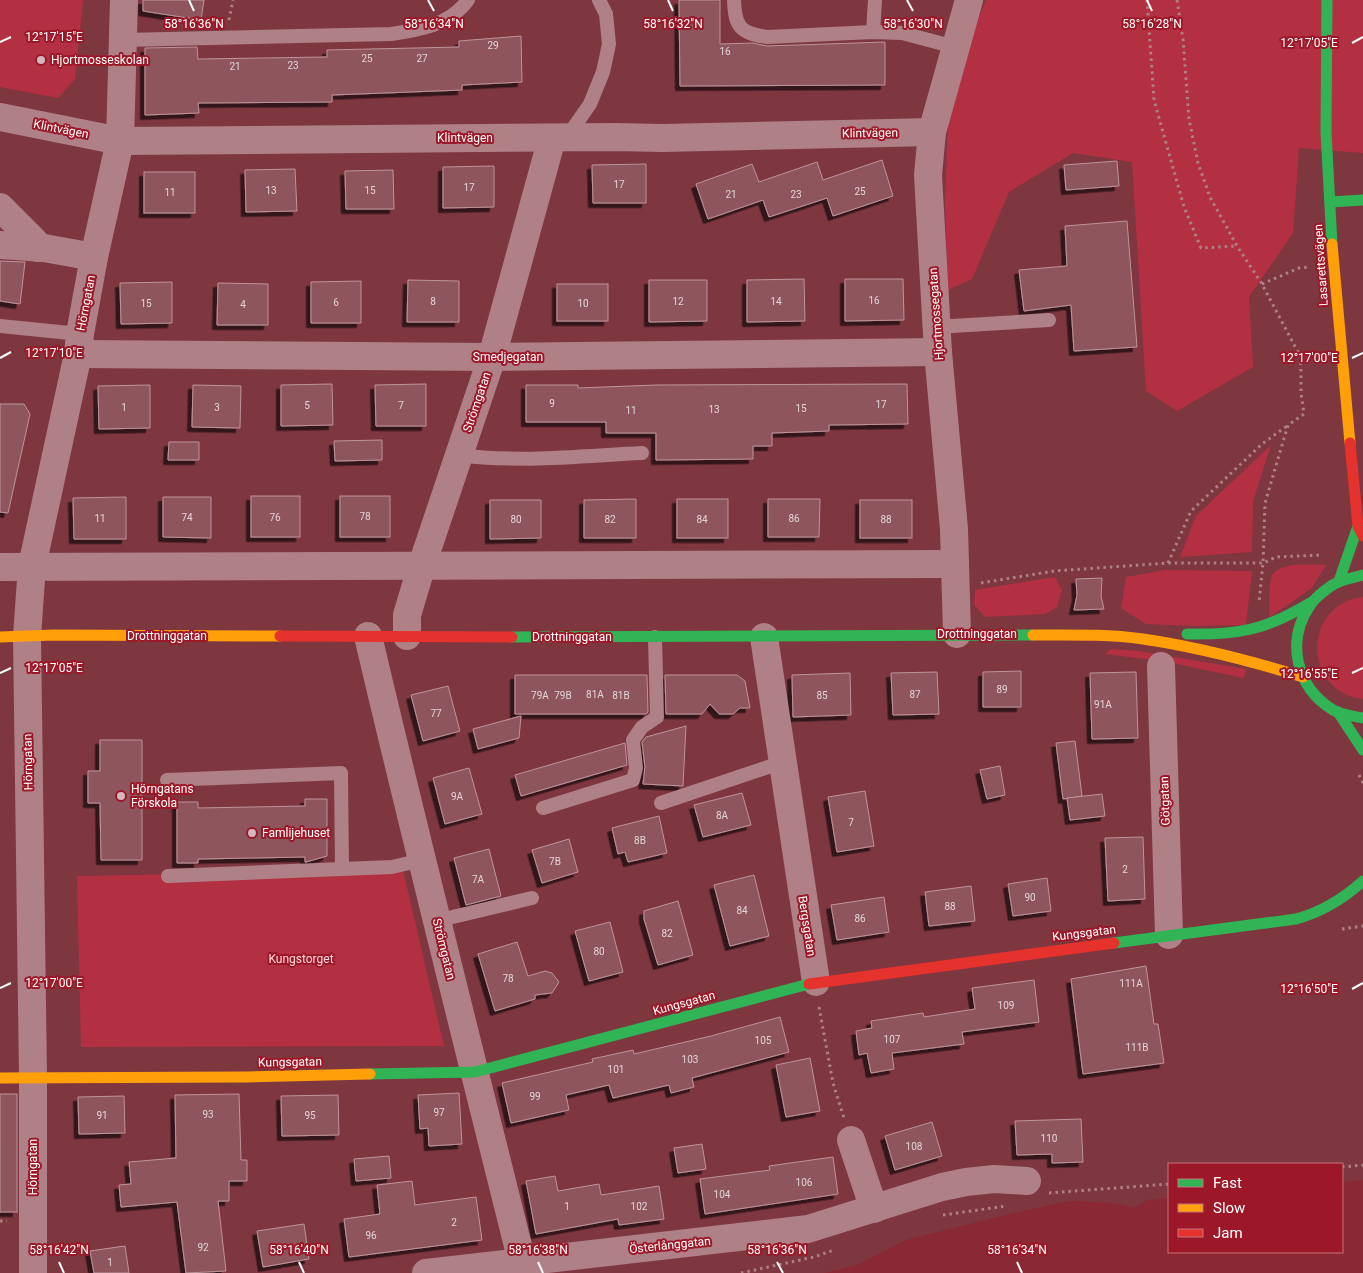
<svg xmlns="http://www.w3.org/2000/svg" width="1363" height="1273" font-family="Roboto,sans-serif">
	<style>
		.green { fill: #b33042 }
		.water { fill: #8a2935 }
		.building { fill: #8e555c; stroke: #bd959a; filter: url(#shadow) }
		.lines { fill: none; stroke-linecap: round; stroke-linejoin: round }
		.path { stroke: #af8186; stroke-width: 3; stroke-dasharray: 2.5 4; stroke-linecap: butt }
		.lane { stroke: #af8186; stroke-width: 14 }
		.street { stroke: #af8186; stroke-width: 28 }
		.fast { stroke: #30b455; stroke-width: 11 }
		.slow { stroke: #ff9f0a; stroke-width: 11 }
		.jam { stroke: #e5322d; stroke-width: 11 }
		.ticks { fill: none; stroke: #fff; stroke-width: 2 }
		.poi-dot { fill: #d2b9bc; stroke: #9c1828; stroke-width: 2 }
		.labels { text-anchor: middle; stroke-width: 4; stroke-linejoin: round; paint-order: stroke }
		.number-label { font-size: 10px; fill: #e3d4d6 }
		.poi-label { font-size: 12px; fill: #fff; stroke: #9c1828; text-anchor: start }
		.street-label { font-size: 12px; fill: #fff; stroke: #9c1828 }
		.park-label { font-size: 12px; fill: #fcd6dc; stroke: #9c1828 }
		.ticks-label { font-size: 12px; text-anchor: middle; fill: #fff; stroke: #9c1828; stroke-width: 4; stroke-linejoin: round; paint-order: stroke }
	</style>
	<defs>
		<filter id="shadow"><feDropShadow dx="-4.5" dy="4.5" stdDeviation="0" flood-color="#0009"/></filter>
	</defs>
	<rect width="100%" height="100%" fill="#7e363f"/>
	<g class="green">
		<path d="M0 0H83L75 79 58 98 0 87Z"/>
		<path d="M986 0H1363V153L1299 148 1293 233 1249 297 1253 367 1177 411 1146 391 1132 162 1073 153 1009 192 972 279 948 290 945 202 949 89Z"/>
		<path d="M1271 445 1253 501 1252 552 1180 557 1196 516Z"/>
		<path d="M1326 565 1312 588 1269 618C1270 605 1268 590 1271 578 1276 561 1312 565 1326 565Z"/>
		<path d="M1165 570 1252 571 1246 625 1196 626 1146 624 1121 608 1126 577Z"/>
		<path d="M1055 577 1062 590 1057 607 1045 614 985 617 974 604 975 590Z"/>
		<path d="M1363 597V699C1302 692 1302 604 1363 597Z"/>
		<path d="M1111 649 1139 651 1246 669 1244 678 1162 661 1105 654Z"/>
		<path d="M403 870 444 1046 81 1047 77 876Z"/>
	</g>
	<path class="water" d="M1363 1180V1273H824L857 1265 906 1240 1014 1213 1070 1201 1113 1203 1135 1208 1147 1200 1169 1198V1252H1342V1182Z"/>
	<g class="building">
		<path d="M143 0H204L201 20 143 11Z"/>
		<path d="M679 0H720V44L753 43 767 46 885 42V85L680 86Z"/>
		<path d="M521 36 522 82 462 85V90L332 95V102L198 103 199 113 145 115V48L197 47 198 59 327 57V50L459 47V41Z"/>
		<path d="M882 160 893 196 833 216 827 198 769 217 763 200 708 219 696 184 752 164 759 182 817 162 823 180Z"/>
		<path d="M1117 161 1119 186 1066 190 1064 165Z"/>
		<path d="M646 164V203H593L592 165Z"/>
		<path d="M494 166V207L443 208V167Z"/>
		<path d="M295 169 297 211 246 212 245 170Z"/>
		<path d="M393 170 394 209H346L345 171Z"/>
		<rect x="144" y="172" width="51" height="41"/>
		<path d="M1127 221 1137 347 1074 351 1071 305 1024 311 1019 270 1067 266 1065 226Z"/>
		<path d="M0 261 25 262 20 304 0 301Z"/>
		<path d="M804 279 805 321 747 322V280Z"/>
		<path d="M845 279H903L904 320 845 321Z"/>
		<path d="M408 280 459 281V322H407Z"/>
		<path d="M649 280H707V321L649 322Z"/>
		<path d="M361 281V323H311V282Z"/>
		<path d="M172 282V323L121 324 120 283Z"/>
		<path d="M218 283 268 284V325H217Z"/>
		<rect x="557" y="284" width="51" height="37"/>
		<path d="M332 384 333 425 281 426V385Z"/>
		<path d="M426 384V426H376L375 385Z"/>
		<path d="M907 384 908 424 829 425V431L772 433V446H753V459L656 460V433H606V422H526V385H578V388L656 385Z"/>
		<path d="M150 385V428L99 429 98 386Z"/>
		<path d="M193 385 241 386 240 428 192 427Z"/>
		<path d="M0 404H24L30 414 8 513 0 512Z"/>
		<path d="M382 440V460L335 461 334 441Z"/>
		<path d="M169 442H199V460H168Z"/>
		<rect x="251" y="496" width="49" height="41"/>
		<rect x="340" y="496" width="50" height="41"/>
		<path d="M126 497V539H74L73 498Z"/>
		<path d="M163 497H211V538L163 537Z"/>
		<path d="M636 499V538H584V500Z"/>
		<rect x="677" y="499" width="51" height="39"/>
		<path d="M768 499H820L819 537H768Z"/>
		<path d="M490 500H541V538L490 539Z"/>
		<rect x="860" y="500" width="52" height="38"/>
		<path d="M1102 578 1101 596 1104 609 1074 610 1077 595 1076 579Z"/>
		<path d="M1021 671V707H983V672Z"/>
		<path d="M937 672 939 714 893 715 891 673Z"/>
		<path d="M1136 672 1138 738 1092 739 1090 673Z"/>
		<path d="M850 673 851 715 793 717 792 675Z"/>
		<path d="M515 675H647L648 712 646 714H515Z"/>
		<path d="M665 675H737L745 681 750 708H740L733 714H719L710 704 702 714H666Z"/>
		<path d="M448 686 460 731 423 741 411 695Z"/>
		<path d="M521 716 519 738 478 749 473 729Z"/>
		<path d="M686 726 683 786 643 784 645 767 642 742 646 737Z"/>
		<path d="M100 740H142V860H101L100 803H88V771H100Z"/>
		<path d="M1075 741 1082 796 1063 799 1056 743Z"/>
		<path d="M625 743 627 765 521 796 515 775Z"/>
		<path d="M1000 766 1005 795 987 799 980 770Z"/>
		<path d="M469 768 482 814 445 824 433 778Z"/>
		<path d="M865 791 874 846 837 852 828 797Z"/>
		<path d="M742 793 751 825 703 837 694 805Z"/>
		<path d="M1102 794 1105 816 1070 820 1067 798Z"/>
		<path d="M305 799H327V856L306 862H305V857L198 859V863H177V802H198V808L305 806Z"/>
		<path d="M659 816 667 853 628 862 625 852 618 854 612 828Z"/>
		<path d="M1143 837 1145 899 1108 901 1105 838Z"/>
		<path d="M569 839 578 872 542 883 532 850Z"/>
		<path d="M489 849 501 896 466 905 454 858Z"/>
		<path d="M754 875 769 936 730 946 714 885Z"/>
		<path d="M1047 878 1051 911 1013 916 1008 884Z"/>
		<path d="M971 886 975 921 929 926 925 892Z"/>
		<path d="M884 897 889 932 837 940 831 905Z"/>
		<path d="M678 901 693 955 658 965 644 919V911Z"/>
		<path d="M610 922 623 972 589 981 575 931Z"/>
		<path d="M517 942 528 976 545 971 552 973 559 982 552 993 535 995V999L495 1011 478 954Z"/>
		<path d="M1146 966 1154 1024H1158L1164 1063 1083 1074 1071 979Z"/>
		<path d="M1034 980 1039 1022 962 1032 964 1044 892 1053 894 1069 871 1073 867 1053 859 1055 856 1031 872 1028 871 1021 923 1013 924 1017 975 1009 972 988Z"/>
		<path d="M780 1017 789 1052 692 1078 694 1087 671 1093 669 1085 613 1098 609 1085 566 1095 569 1110 511 1123 502 1083 593 1062 592 1059 633 1050 634 1054 711 1036Z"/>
		<path d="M810 1058 820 1111 786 1117 776 1065Z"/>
		<path d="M459 1093 462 1144 429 1146 428 1128 420 1129 418 1095Z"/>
		<rect x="0" y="1094" width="17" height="118"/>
		<path d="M239 1094 241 1160H247V1181H229V1201H218L226 1271 186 1273 177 1202 121 1207 119 1185 131 1184 129 1162 176 1158 175 1095Z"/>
		<path d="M338 1095 339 1135 282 1136 281 1096Z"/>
		<path d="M124 1096 125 1133 79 1134 78 1097Z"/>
		<path d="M1081 1119 1083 1162 1052 1163V1154L1017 1155 1015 1121Z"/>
		<path d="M932 1122 942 1156 895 1170 885 1136Z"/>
		<path d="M702 1144 706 1169 678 1173 674 1148Z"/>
		<path d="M389 1156 391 1178 356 1181 354 1159Z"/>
		<path d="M833 1157 838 1194 705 1214 700 1179 770 1170 769 1166Z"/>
		<path d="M555 1176 558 1191 599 1184 601 1195 659 1186 664 1219 619 1225 618 1219 536 1234 526 1181Z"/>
		<path d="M412 1181 415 1205 476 1197 482 1240 349 1257 344 1219 380 1214 377 1185Z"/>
		<path d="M304 1224 309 1259 263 1267 257 1231Z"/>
		<path d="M125 1246 129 1273H94L90 1251Z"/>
	</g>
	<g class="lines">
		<g class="path">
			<path d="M1147 0 1154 100 1184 207 1201 248 1237 246"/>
			<path d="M1177 0 1183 39 1189 119 1198 163 1210 197 1237 246 1262 284 1300 356 1301 371V393L1304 414 1288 425 1265 503 1263 563 1259 602"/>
			<path d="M229 20 233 0"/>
			<path d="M1262 284 1299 268 1310 267"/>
			<path d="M1168 563 1191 511 1262 444 1287 426"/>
			<path d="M981 583 1054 571 1168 563H1263L1276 557 1322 555"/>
			<path d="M1359 775 1363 783"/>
			<path d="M1342 929 1363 926"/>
			<path d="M819 1007 833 1083 844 1118"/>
			<path d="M1342 1167 1363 1165"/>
			<path d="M1049 1193 1169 1184"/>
			<path d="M943 1215 1006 1206"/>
			<path d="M0 1221H7"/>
			<path d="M741 1273 814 1257 834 1250"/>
		</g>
		<g class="lane">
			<path d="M734 0C735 27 740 33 767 37L873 32 902 33 955 47"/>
			<path d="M873 32 875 0"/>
			<path d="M123 40 391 34C419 30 450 25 468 0"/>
			<path d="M567 137 590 104 603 72 609 44 606 14 599 0"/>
			<path d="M0 326 80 334"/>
			<path d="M936 327 1049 320"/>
			<path d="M459 455C519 463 581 456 642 453"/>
			<path d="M167 780 341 773 342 869"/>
			<path d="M661 803 783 762"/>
			<path d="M543 808 633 780 636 768 633 740 642 727 657 717 655 637"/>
			<path d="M168 876 392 867 422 860"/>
			<path d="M436 921 532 898"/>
		</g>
		<g class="street">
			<path d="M0 117 120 141 615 137 662 138 932 132"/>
			<path d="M0 207 34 241 38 248"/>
			<path d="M0 245 44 248 94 257"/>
			<path d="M78 354 492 357 938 352"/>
			<path d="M0 567 955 564"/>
			<path d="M957 634 954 529 938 352 928 175 932 132 969 0"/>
			<path d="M368 636C417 845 470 1053 522 1262"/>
			<path d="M407 636V615L422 565 492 357 552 138"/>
			<path d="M764 637 816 982"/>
			<path d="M1161 666 1169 935"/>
			<path d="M851 1140 874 1209"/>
			<path d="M33 1273V1078L27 636 32 566 78 354 80 334 94 257 120 141 124 0"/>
			<path d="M426 1273 808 1229 942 1187 966 1182 994 1179 1027 1181"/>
		</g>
		<g class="fast">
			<path d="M1327 0 1326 132 1332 244"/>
			<path d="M1330 202 1363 200"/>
			<path d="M1363 575C1353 578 1339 580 1331 586 1324 591 1315 598 1311 604 1285 641 1296 687 1333 710 1341 715 1354 716 1363 718"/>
			<path d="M1339 581 1358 526"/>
			<path d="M1187 634C1238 635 1266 630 1310 603"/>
			<path d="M512 637 1033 635"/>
			<path d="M1338 712 1363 750"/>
			<path d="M1114 943 1296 919C1322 912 1343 899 1363 881"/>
			<path d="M370 1074 475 1072 809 984"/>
		</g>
		<g class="slow">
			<path d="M1332 244 1350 443"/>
			<path d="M1033 635C1070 635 1107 634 1143 639 1198 647 1251 661 1303 677"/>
			<path d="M0 637 54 635 280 636"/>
			<path d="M0 1078 245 1077 370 1074"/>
		</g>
		<g class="jam">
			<path d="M1350 443 1358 526 1363 536"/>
			<path d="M280 636 512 637"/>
			<path d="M809 984 1114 943"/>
		</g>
	</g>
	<path class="ticks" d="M189 0 194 11M428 0 434 11M668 0 673 11M907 0 913 11M1147 0 1152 11M0 42 11 37M1352 43 1363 37M0 358 11 352M1352 358 1363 353M0 673 11 668M1352 673 1363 668M0 988 11 983M1352 989 1363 983M59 1262 64 1273M299 1262 304 1273M538 1262 543 1273M777 1262 783 1273M1017 1262 1022 1273"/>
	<g class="poi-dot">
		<circle cx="41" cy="60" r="5"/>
		<circle cx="121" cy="796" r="5"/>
		<circle cx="252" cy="833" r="5"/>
	</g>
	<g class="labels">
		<g class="number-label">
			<text x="493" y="49">29</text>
			<text x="725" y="55">16</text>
			<text x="367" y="62">25</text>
			<text x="422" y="62">27</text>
			<text x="293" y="69">23</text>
			<text x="235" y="70">21</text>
			<text x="619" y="188">17</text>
			<text x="469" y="191">17</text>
			<text x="271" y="194">13</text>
			<text x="370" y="194">15</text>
			<text x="860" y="195">25</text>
			<text x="170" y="196">11</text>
			<text x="731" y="198">21</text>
			<text x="796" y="198">23</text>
			<text x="874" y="304">16</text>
			<text x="433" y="305">8</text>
			<text x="678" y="305">12</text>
			<text x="776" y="305">14</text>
			<text x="336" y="306">6</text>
			<text x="146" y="307">15</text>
			<text x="583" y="307">10</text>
			<text x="243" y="308">4</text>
			<text x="552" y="407">9</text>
			<text x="881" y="408">17</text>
			<text x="307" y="409">5</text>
			<text x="401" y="409">7</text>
			<text x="124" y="411">1</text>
			<text x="217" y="411">3</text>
			<text x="801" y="412">15</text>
			<text x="714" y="413">13</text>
			<text x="631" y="414">11</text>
			<text x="365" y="520">78</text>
			<text x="187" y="521">74</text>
			<text x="275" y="521">76</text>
			<text x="100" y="522">11</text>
			<text x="794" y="522">86</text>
			<text x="516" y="523">80</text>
			<text x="610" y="523">82</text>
			<text x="702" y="523">84</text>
			<text x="886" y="523">88</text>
			<text x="1002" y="693">89</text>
			<text x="595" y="698">81A</text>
			<text x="915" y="698">87</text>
			<text x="540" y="699">79A</text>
			<text x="563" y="699">79B</text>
			<text x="621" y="699">81B</text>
			<text x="822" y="699">85</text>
			<text x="1103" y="708">91A</text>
			<text x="436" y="717">77</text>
			<text x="457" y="800">9A</text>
			<text x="722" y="819">8A</text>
			<text x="851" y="826">7</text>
			<text x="640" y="844">8B</text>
			<text x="555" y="865">7B</text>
			<text x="1125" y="873">2</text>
			<text x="478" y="883">7A</text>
			<text x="1030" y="901">90</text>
			<text x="950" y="910">88</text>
			<text x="742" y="914">84</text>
			<text x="860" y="922">86</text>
			<text x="667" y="937">82</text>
			<text x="599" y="955">80</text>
			<text x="508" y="982">78</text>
			<text x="1131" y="987">111A</text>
			<text x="1006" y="1009">109</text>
			<text x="892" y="1043">107</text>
			<text x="763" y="1044">105</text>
			<text x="1137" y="1051">111B</text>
			<text x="690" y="1063">103</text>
			<text x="616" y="1073">101</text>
			<text x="535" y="1100">99</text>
			<text x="439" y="1116">97</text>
			<text x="208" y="1118">93</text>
			<text x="102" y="1119">91</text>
			<text x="310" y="1119">95</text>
			<text x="1049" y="1142">110</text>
			<text x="914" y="1150">108</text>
			<text x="804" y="1186">106</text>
			<text x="722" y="1198">104</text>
			<text x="567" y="1210">1</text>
			<text x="639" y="1210">102</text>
			<text x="454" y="1226">2</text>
			<text x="371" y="1239">96</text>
			<text x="203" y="1251">92</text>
			<text x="110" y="1266">1</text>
		</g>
		<g class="poi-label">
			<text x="51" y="64">Hjortmosseskolan</text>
			<text x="131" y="793">Hörngatans<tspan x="131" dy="14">Förskola</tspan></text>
			<text x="262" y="837">Famlijehuset</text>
		</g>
		<g class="street-label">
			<text transform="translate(61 129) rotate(11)" y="4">Klintvägen</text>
			<text transform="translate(870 133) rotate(-1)" y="4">Klintvägen</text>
			<text x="465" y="142">Klintvägen</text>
			<text transform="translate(1321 265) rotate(-94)" y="4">Lasarettsvägen</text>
			<text transform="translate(86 303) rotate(-79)" y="4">Hörngatan</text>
			<text transform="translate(936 314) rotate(-94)" y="4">Hjortmossegatan</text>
			<text x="508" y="361">Smedjegatan</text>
			<text transform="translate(477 402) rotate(-71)" y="4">Strömgatan</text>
			<text x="977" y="638">Drottninggatan</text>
			<text x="167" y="640">Drottninggatan</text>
			<text x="572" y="641">Drottninggatan</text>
			<text transform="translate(28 762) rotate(-91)" y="4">Hörngatan</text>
			<text transform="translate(1165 801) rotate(-92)" y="4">Götgatan</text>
			<text transform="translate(807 926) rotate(81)" y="4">Bergsgatan</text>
			<text transform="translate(1084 933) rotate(-7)" y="4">Kungsgatan</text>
			<text transform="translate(444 949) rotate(76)" y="4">Strömgatan</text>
			<text transform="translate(684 1003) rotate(-15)" y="4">Kungsgatan</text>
			<text transform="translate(290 1062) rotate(-1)" y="4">Kungsgatan</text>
			<text transform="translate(33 1167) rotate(-90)" y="4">Hörngatan</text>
			<text transform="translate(670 1245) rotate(-6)" y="4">Österlånggatan</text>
		</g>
		<g class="park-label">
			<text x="301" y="963">Kungstorget</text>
		</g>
	</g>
	<g class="ticks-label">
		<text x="1152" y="28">58°16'28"N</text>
		<text x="194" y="28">58°16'36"N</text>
		<text x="434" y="28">58°16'34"N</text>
		<text x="673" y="28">58°16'32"N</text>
		<text x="913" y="28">58°16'30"N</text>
		<text x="54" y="41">12°17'15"E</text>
		<text x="1309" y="47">12°17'05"E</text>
		<text x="54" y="357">12°17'10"E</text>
		<text x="1309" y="362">12°17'00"E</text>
		<text x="54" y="672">12°17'05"E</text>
		<text x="1309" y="678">12°16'55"E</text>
		<text x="54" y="987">12°17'00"E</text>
		<text x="1309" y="993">12°16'50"E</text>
		<text x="59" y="1254">58°16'42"N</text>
		<text x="299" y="1254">58°16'40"N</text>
		<text x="538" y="1254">58°16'38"N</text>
		<text x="777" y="1254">58°16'36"N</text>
		<text x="1017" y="1254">58°16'34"N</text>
	</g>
	<rect x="1168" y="1163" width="175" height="90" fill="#9c1828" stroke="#c4747e"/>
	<rect x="1178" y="1179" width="25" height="8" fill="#30b455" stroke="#c4747e"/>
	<text x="1213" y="1188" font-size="15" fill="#ffffff">Fast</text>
	<rect x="1178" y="1204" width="25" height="8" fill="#ff9f0a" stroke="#c4747e"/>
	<text x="1213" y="1213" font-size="15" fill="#ffffff">Slow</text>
	<rect x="1178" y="1229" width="25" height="8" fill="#e5322d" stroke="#c4747e"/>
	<text x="1213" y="1238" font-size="15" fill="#ffffff">Jam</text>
</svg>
